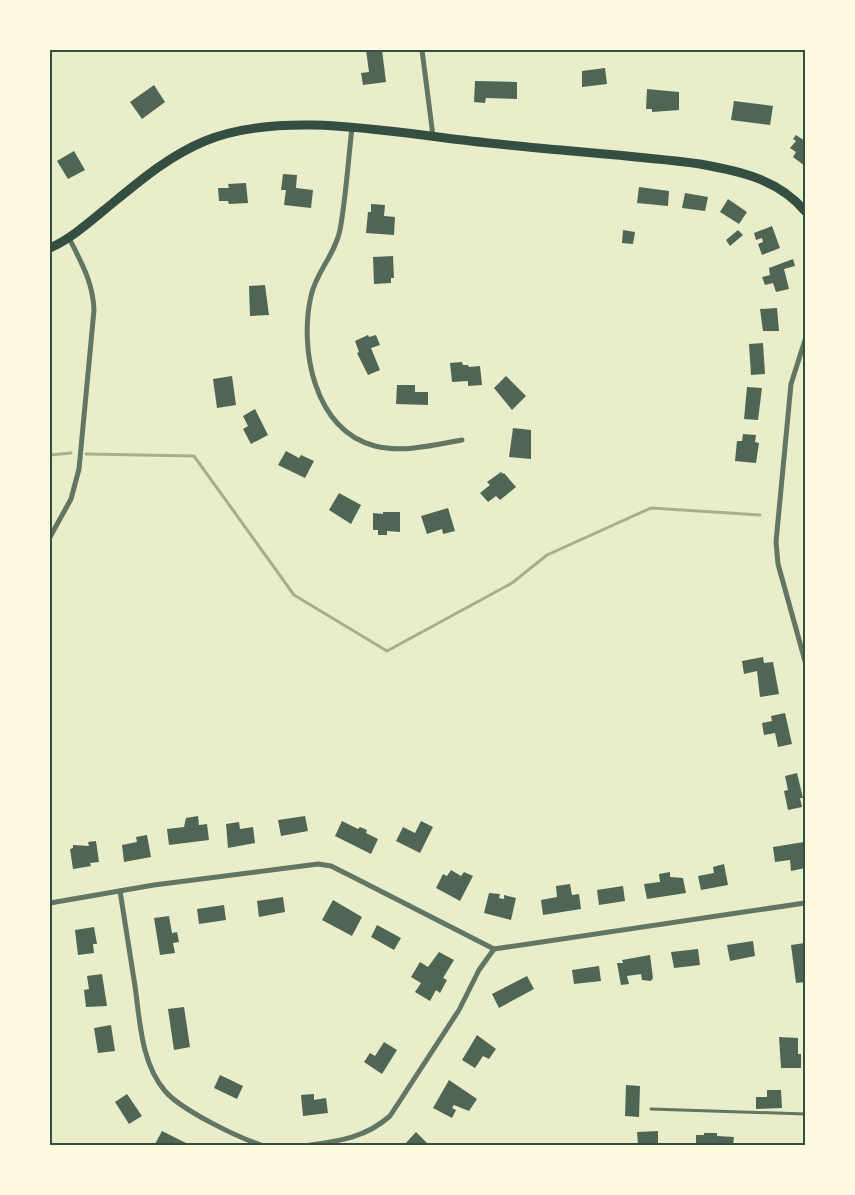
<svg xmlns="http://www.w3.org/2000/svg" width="855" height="1195" font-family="'Space Grotesk',sans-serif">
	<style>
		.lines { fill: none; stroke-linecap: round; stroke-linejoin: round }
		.stream { stroke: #a3b18a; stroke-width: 3 }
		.building { fill: #4f6655 }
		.service { stroke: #617663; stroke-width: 3 }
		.minor { stroke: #617663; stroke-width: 5 }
		.secondary { stroke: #344e41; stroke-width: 9 }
		.neatline { fill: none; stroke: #344e41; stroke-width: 2 }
	</style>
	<rect width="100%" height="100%" fill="#e9edc9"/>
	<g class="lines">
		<g class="stream">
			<path d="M86 454 194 456 294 595 387 651 512 583 547 555 651 508 760 515"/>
			<path d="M50 455 71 453"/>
		</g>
	</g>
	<g class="building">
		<path d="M366 50H382L386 82 363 85 361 73 369 72Z"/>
		<path d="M605 68 607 84 582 87V71Z"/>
		<path d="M475 81 517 82V99L486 98 485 103 474 102Z"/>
		<path d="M154 85 165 102 142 119 130 102Z"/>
		<path d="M647 89 679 92V110L652 112V109H646Z"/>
		<path d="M734 101 773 106 770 125 731 120Z"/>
		<path d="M796 135 805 141V166L793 157 796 152 790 148 796 141 793 139Z"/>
		<path d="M74 151 85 170 68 179 57 161Z"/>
		<path d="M283 174 297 175 296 188 313 190 311 208 284 205 286 190H281Z"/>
		<path d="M246 183 248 203 229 204 228 201H219L218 188H229L228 184Z"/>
		<path d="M639 187 669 191 668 206 637 203Z"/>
		<path d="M685 193 708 197 705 211 682 208Z"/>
		<path d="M728 199 747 212 739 224 720 212Z"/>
		<path d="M371 204 385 205 384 216 395 217 394 235 366 233 368 212H371Z"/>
		<path d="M772 226 780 248 762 255 758 244 763 242 762 238 756 240 754 233Z"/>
		<path d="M623 230 635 232 633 244 622 243Z"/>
		<path d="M738 230 743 235 730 246 726 240Z"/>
		<path d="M393 256 394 278H391V283L374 284 373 257Z"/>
		<path d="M793 259 795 266 784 269 789 289 776 292 773 283 765 285 762 277 770 275 769 268Z"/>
		<path d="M265 285 269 315 250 316 249 286Z"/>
		<path d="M777 308 779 331H763L760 309Z"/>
		<path d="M368 335 369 337 376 335 380 345 371 348 380 370 368 375 357 353 359 352 355 341Z"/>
		<path d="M763 343 765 374 751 375 749 344Z"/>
		<path d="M462 362 463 365H468L469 367 480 366 482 385 468 386V381L452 382 450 363Z"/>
		<path d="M232 376 236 405 217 408 213 379Z"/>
		<path d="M506 376 526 396 512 410 494 388Z"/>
		<path d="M397 385H415V392H428V405L396 404Z"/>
		<path d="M747 387 762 388 758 420 744 419Z"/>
		<path d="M255 409 268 435 251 444 243 429 248 426 243 416Z"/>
		<rect x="50" y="419" width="2" height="19"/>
		<path d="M513 428 531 430V459L509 457Z"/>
		<path d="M743 434 756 435 755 442 759 443 756 463 735 461 737 441H742Z"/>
		<path d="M286 451 299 458 301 455 314 461 305 478 278 465Z"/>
		<path d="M501 472 503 474 504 473 516 487 500 500 496 496 488 502 480 493 490 485 487 482Z"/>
		<path d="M339 493 361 505 351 524 329 510Z"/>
		<path d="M448 508 455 531 443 534 442 529 427 534 421 516Z"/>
		<path d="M383 512H400V532L387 531V535H378V530H373V513L383 514Z"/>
		<path d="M763 657 764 663 773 662 779 694 760 697 757 671 744 674 742 661Z"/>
		<path d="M785 713 792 744 778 747 775 733 764 735 762 723 772 721 771 716Z"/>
		<path d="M797 773 803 798H800L802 807 788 810 784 791 788 790 785 776Z"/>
		<path d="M198 816 199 825 207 824 209 840 169 845 167 829 184 827 186 818Z"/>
		<path d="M305 816 308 831 281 836 278 820Z"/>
		<path d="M342 821 358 829 360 827 367 830 366 833 378 839 371 854 335 836Z"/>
		<path d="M421 821 433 827 420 853 396 841 403 827 415 833Z"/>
		<path d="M239 822 240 829 253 827 255 843 228 848 226 824Z"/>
		<path d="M147 835 151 857 124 862 122 845 137 842 136 837Z"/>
		<path d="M96 841 99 862 90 863 91 866 73 869 70 849 73 848V845L89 846 88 842Z"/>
		<path d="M804 842 805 868 791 871 790 860 775 862 773 847Z"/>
		<path d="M724 864 728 885 701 890 698 876 714 873 713 867Z"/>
		<path d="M451 870 461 876 464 872 473 876 460 901 436 888 443 874 447 876Z"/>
		<path d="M670 872V877L683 878 686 893 647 899 644 884 660 882 659 874Z"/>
		<path d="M570 884 572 895 579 894 581 909 543 915 541 900 557 897 556 886Z"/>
		<path d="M623 886 625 901 599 905 597 890Z"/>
		<path d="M489 893 500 894 499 898 504 899V895L516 898 511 920 484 913Z"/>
		<path d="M283 897 285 912 259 917 257 901Z"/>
		<path d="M333 900 362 917 352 936 322 920Z"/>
		<path d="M224 905 226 920 199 924 197 909Z"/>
		<path d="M169 916 172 933 177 932 179 942 173 943 175 953 160 955 154 918Z"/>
		<path d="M377 925 401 938 394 950 371 937Z"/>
		<path d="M94 927 97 944H93L94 953 78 955 75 930Z"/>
		<path d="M753 941 755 956 730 961 727 945Z"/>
		<path d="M805 943V982L796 983 791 945Z"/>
		<path d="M698 949 700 965 674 968 671 952Z"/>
		<path d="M439 952 454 960 443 978 447 980 440 993 436 990 430 1001 415 992 421 983 411 977 420 962 428 967Z"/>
		<path d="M650 955 653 978 651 981 642 980 641 974 627 976 629 984 621 985 617 963H623L622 960Z"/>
		<path d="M599 966 601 981 574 984 572 970Z"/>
		<path d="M102 974 107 1006 86 1007 84 990 89 989 87 976Z"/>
		<path d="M527 976 534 989 499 1008 492 994Z"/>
		<path d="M184 1007 190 1047 174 1050 168 1009Z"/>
		<path d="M111 1025 115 1051 98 1053 94 1028Z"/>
		<path d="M477 1035 496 1049 489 1059 483 1056 475 1068 462 1060Z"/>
		<path d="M779 1037 798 1038V1054H801V1068H781Z"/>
		<path d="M384 1042 397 1050 382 1074 364 1062 370 1053 375 1056Z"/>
		<path d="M220 1075 243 1086 237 1099 214 1088Z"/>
		<path d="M449 1080 477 1099 469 1111 454 1105 452 1108 456 1110 452 1118 433 1108Z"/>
		<path d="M626 1085 640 1086 639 1117 625 1116Z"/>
		<path d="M767 1090H781L782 1108 756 1109V1097H767Z"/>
		<path d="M127 1094 142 1116 129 1124 115 1102Z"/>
		<path d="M314 1094V1100L326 1098 328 1113 303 1116 301 1095Z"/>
		<path d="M162 1131 188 1144 187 1145 155 1144Z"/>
		<path d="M658 1131V1144L638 1145 637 1132Z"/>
		<path d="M416 1132 427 1143 425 1145H404Z"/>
		<path d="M704 1133H717V1136L734 1137 733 1145H696V1135H704Z"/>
	</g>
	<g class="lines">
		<path class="service" d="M651 1109 805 1114"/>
		<g class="minor">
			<path d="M422 50 433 136"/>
			<path d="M352 128C348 162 346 197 340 230 335 255 316 272 311 296 299 348 314 431 375 446 403 453 434 445 462 440"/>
			<path d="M805 340 791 384 776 542 778 564 805 661"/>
			<path d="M50 537 71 499 79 469 94 310C93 282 81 262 69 238"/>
			<path d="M120 891C125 923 130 954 135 986 140 1021 141 1063 165 1091 181 1110 237 1137 261 1145"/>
			<path d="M50 903 154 885 318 864 331 866 353 877 494 949 805 903"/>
			<path d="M310 1145C341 1141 366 1137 390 1116L459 1010 479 970 494 949"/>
		</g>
		<path class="secondary" d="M50 248C70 239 86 225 103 211 135 185 166 157 205 141 286 108 403 135 489 143 559 151 630 155 700 164 739 171 778 179 805 211"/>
	</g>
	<rect width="855" height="1195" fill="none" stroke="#fefae0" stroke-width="102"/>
	<rect x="51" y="51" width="753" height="1093" class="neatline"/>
</svg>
